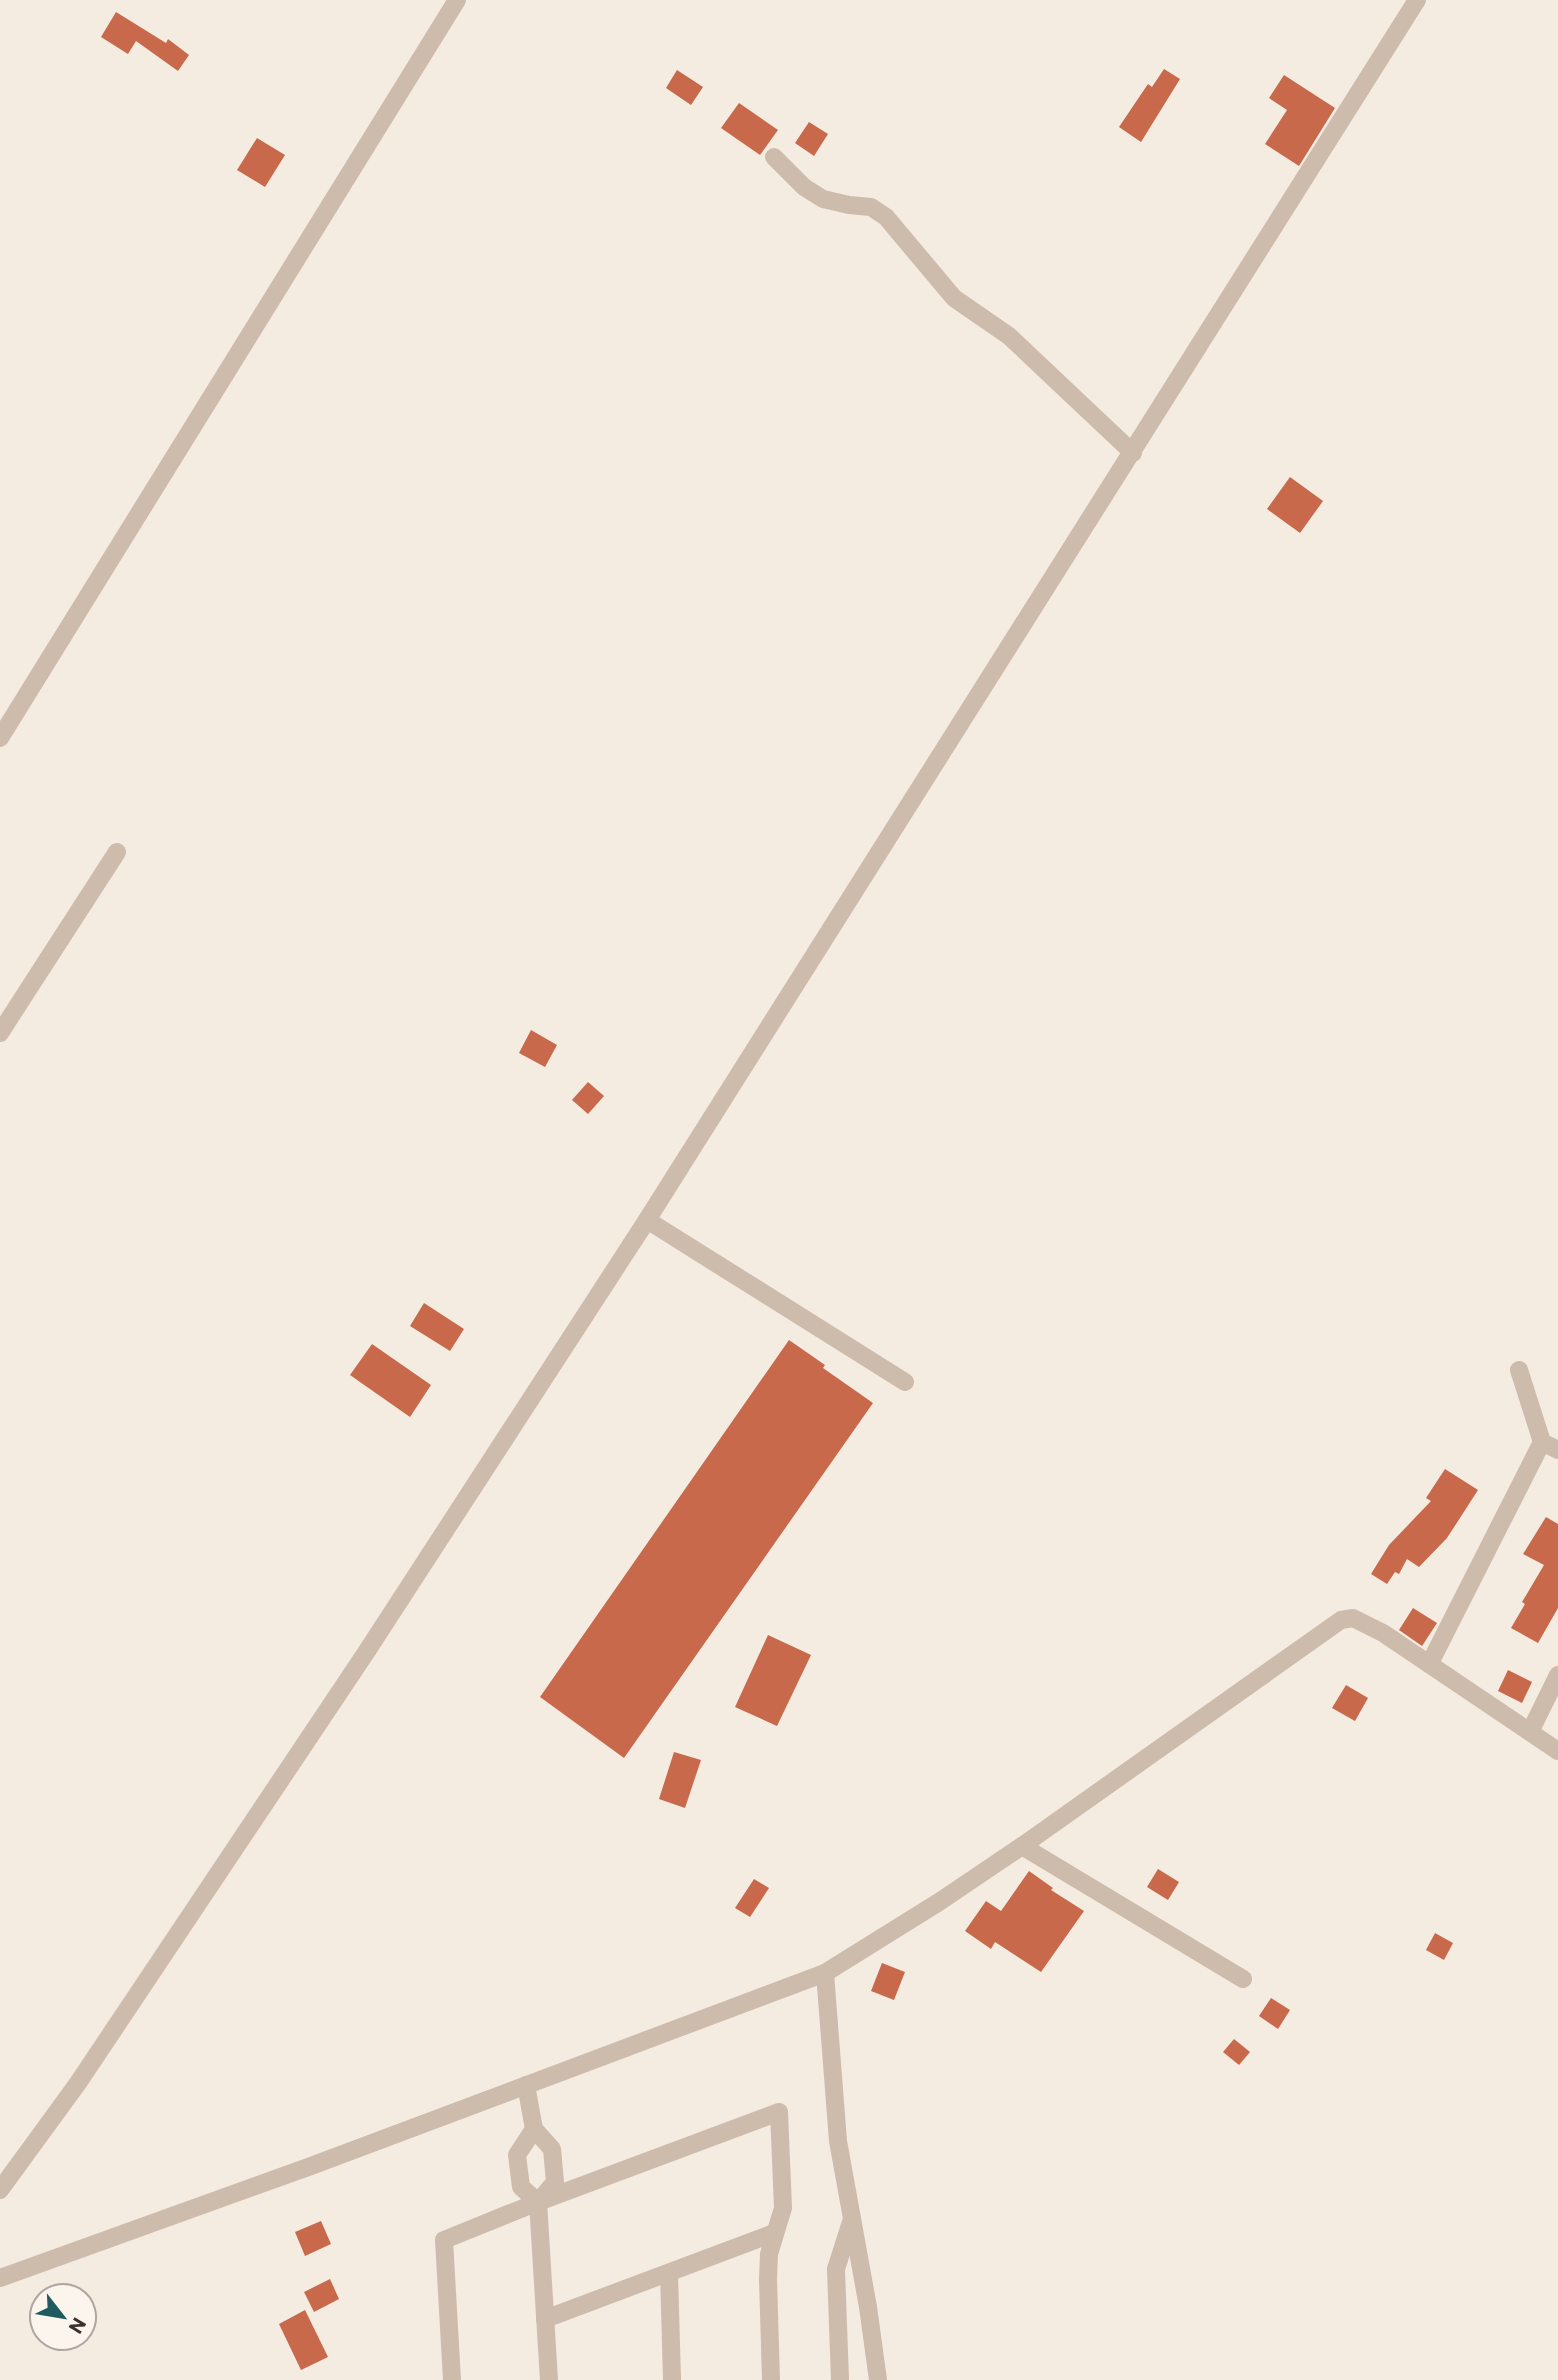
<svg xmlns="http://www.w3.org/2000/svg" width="1558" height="2380" font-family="Commissioner,sans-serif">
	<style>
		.building { fill: #c8694b }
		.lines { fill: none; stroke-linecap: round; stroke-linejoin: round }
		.minor { stroke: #cdbbac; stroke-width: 18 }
	</style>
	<rect width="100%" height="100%" fill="#f4ebe1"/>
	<g class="building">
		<path d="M116 12 166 43 168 39 189 55 178 71 136 41 128 54 101 37Z"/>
		<path d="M1164 69 1180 79 1141 142 1119 127 1148 84 1152 87Z"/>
		<path d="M677 70 703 87 691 105 666 88Z"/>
		<path d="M1284 75 1335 108 1299 166 1265 144 1287 110 1269 98Z"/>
		<path d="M739 103 778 130 760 155 721 128Z"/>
		<path d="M809 122 828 134 814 156 795 143Z"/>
		<path d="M257 138 285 155 265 187 237 170Z"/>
		<path d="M1290 477 1323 501 1300 533 1267 509Z"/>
		<path d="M531 1030 557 1045 545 1067 519 1053Z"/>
		<path d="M588 1082 604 1096 588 1114 572 1100Z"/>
		<path d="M424 1303 464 1329 450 1351 410 1326Z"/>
		<path d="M789 1340 825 1365 823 1368 873 1403 624 1758 540 1697Z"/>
		<path d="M372 1344 431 1385 410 1417 350 1375Z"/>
		<path d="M1445 1469 1478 1490 1447 1538 1419 1567 1407 1559 1399 1574 1395 1572 1387 1584 1371 1574 1389 1545 1431 1501 1426 1498Z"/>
		<path d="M1546 1517 1558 1524V1608L1538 1643 1511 1628 1525 1604 1522 1602 1544 1565 1523 1554Z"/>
		<path d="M1413 1608 1437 1623 1422 1646 1399 1630Z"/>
		<path d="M768 1635 811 1655 777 1726 735 1707Z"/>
		<path d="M1508 1670 1532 1682 1522 1703 1498 1691Z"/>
		<path d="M1346 1685 1368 1698 1355 1721 1332 1708Z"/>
		<path d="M674 1752 701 1760 685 1808 659 1799Z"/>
		<path d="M1158 1869 1179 1882 1168 1900 1147 1887Z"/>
		<path d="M1029 1871 1053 1888 1051 1890 1084 1911 1041 1972 995 1942 991 1949 965 1931 986 1901 1001 1911Z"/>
		<path d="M754 1879 769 1888 750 1917 735 1908Z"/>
		<path d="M1435 1933 1453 1943 1444 1960 1426 1950Z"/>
		<path d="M882 1963 905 1972 894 2000 871 1991Z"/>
		<path d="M1271 1998 1290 2010 1278 2029 1259 2016Z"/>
		<path d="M1234 2039 1250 2052 1239 2065 1223 2052Z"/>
		<path d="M321 2221 331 2244 305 2256 295 2232Z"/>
		<path d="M330 2279 339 2299 314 2312 304 2292Z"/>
		<path d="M305 2310 328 2357 301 2370 279 2324Z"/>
	</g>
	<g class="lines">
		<g class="minor">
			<path d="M774 157 804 187 823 199 849 205 871 207 886 217 954 298 1009 336 1133 453"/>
			<path d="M0 738 457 0"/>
			<path d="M0 1033 117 852"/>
			<path d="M647 1220 905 1382"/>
			<path d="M1519 1370 1542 1442 1558 1450"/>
			<path d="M1430 1663 1542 1442"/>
			<path d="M1530 1732 1558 1675"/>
			<path d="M1022 1846 1243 1979"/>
			<path d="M825 1973 838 2141 868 2307 878 2380"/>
			<path d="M526 2085 534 2129 552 2149 555 2182 538 2202 549 2380"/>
			<path d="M534 2129 517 2155 521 2187 538 2202"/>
			<path d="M0 2190 78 2083 367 1651 647 1220 1417 0"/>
			<path d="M669 2273 672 2380"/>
			<path d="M0 2278 311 2166 825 1973 939 1902 1022 1846 1341 1620 1353 1618 1383 1633 1558 1751"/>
			<path d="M545 2319 774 2233"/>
			<path d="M452 2380 444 2240 538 2202 779 2112 783 2208 769 2254 768 2279 771 2380"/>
			<path d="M840 2380 836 2269 851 2222"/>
		</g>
	</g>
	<g transform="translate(63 2317) rotate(121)"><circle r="33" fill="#fbf5ee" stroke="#aea6a0" stroke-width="2"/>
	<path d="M0-5L12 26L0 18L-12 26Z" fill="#1f5a5e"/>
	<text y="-10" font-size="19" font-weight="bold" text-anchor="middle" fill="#3b302b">N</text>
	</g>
</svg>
